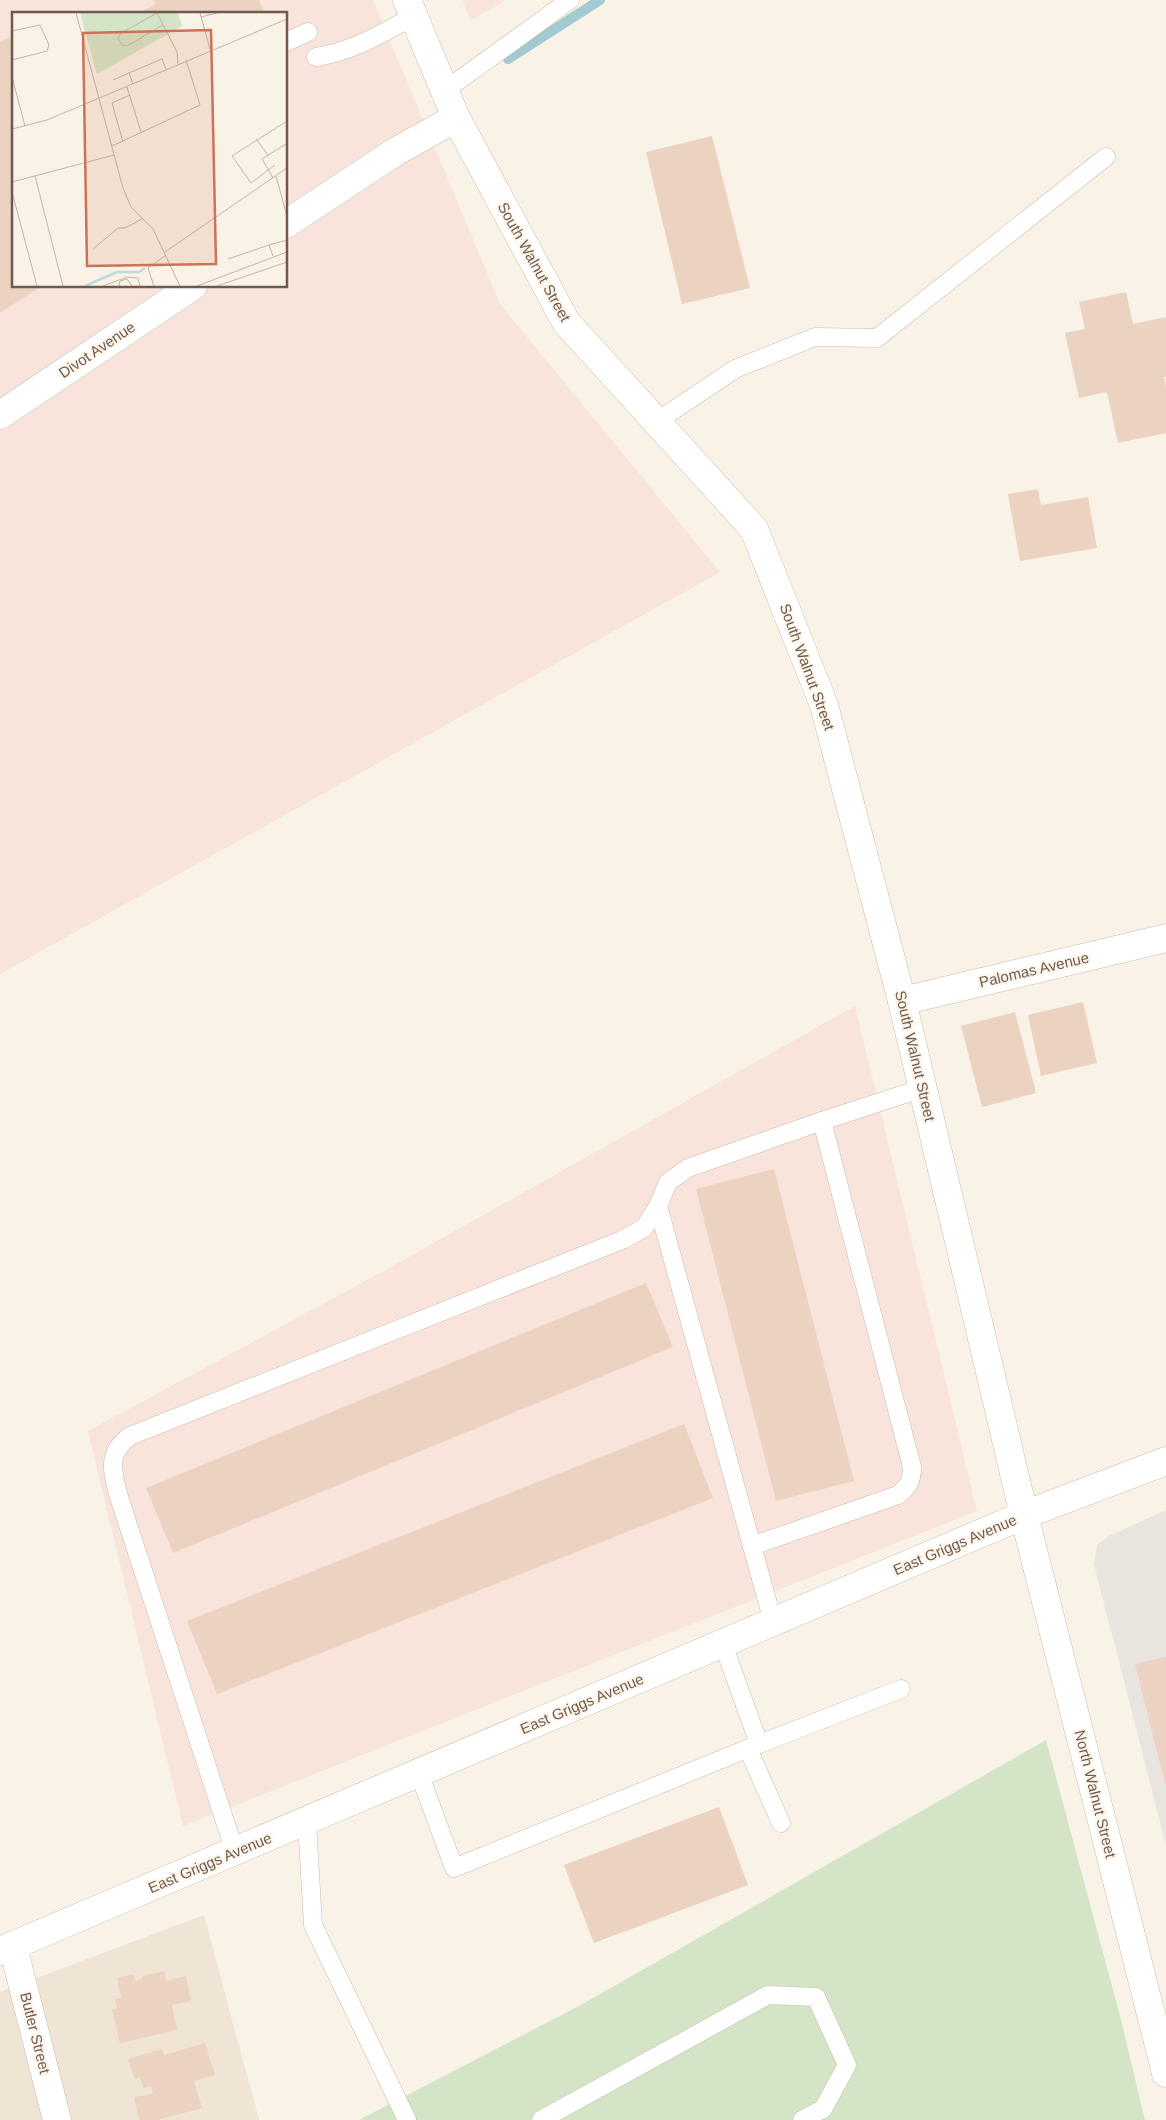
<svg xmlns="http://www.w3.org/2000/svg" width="1166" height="2120" font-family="Arial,sans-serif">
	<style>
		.residential { fill: #f0e4d5 }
		.commercial { fill: #f8e4db; fill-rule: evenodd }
		.industrial { fill: #eae4df }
		.green { fill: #d3e5c6 }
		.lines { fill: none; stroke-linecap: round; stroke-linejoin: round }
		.stream { stroke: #a4cad1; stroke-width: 10 }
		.building { fill: #ecd2c1 }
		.lane-casing { stroke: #cabaad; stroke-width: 19 }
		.street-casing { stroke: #cabaad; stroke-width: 29 }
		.secondary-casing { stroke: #cebcae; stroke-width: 29 }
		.lane { stroke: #fff; stroke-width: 18 }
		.street { stroke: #fff; stroke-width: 28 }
		.secondary { stroke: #fff; stroke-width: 28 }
		.labels { text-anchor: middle; stroke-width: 4.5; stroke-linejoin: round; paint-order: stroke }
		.street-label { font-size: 15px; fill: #705a4e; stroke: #fdf6ec }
		.inset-river { fill: none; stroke: #bddbe1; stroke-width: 2.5 }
		.inset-road { fill: none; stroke: #c2b5a9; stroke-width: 1 }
		.view { fill: #cb7258; fill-opacity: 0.15; stroke: #cb7258; stroke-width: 2.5 }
		.inset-edge { fill: none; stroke: #705a4e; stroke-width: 2.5 }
	</style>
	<rect width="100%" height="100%" fill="#f9f2e6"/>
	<path class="residential" d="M204 1915 259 2120H0V1992Z"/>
	<g class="commercial">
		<path d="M0 0H373L500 304 720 572 0 974ZM14 14H286V286H14Z"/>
		<path d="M462 0H506L471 20Z"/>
		<path d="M855 1006 977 1511 183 1826 88 1431 382 1272Z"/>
	</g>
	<path class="industrial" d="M1166 1510V1845L1094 1564 1097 1545 1109 1536Z"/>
	<path class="green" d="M1046 1740 1120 2016 1145 2120H359L579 2006Z"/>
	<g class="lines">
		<path class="stream" d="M508 59 600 0"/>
	</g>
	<g class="building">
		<path d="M154 0H259L265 14H136L156 4Z"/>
		<path d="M14 36V286H42L0 313V41Z"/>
		<path d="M712 136 750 288 682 304 646 152Z"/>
		<path d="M1126 292 1133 324 1166 317V377H1164L1166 387V433L1118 443 1107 392 1079 398 1065 333 1085 329 1079 302Z"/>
		<path d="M1038 489 1041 505 1088 497 1097 548 1020 561 1008 494Z"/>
		<path d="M1083 1002 1097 1063 1041 1076 1028 1015Z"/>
		<path d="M1015 1012 1036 1093 982 1107 961 1026Z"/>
		<path d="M774 1169 854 1481 776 1501 696 1189Z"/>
		<path d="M646 1283 673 1347 173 1553 146 1488Z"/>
		<path d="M684 1424 713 1498 217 1694 187 1621Z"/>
		<path d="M1166 1657V1783H1165L1135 1664Z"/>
		<path d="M719 1807 748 1885 594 1943 564 1865Z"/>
		<path d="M164 1971 166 1981 186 1976 191 2001 172 2005 177 2030 120 2043 112 2010 117 2008 115 1999 121 1998 117 1978 134 1974 135 1981 142 1979V1976Z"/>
		<path d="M205 2043 215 2075 194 2081 202 2108 157 2120H139L134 2097 153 2094 151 2086 143 2088 140 2077 135 2079 128 2059 162 2049 164 2055Z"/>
	</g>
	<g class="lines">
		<g class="lane-casing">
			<g id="lane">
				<path d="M286 42 308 32"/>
				<path d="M316 57C352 52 382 33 414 16"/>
				<path d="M444 91 570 0"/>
				<path d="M656 422 735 369 815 337 877 338 1106 157"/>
				<path d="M658 1206 773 1622"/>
				<path d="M752 1546 898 1495C909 1486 912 1480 912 1467L822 1121"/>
				<path d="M723 1644 759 1744 901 1689"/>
				<path d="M748 1749 781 1823"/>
				<path d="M419 1773 454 1868 759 1744"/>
				<path d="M307 1821 313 1925 407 2120"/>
				<path d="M235 1852 118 1494C112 1469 107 1453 130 1436L622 1240 644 1228 658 1206 668 1182 688 1168 822 1121 923 1088"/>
				<path d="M541 2120 768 1995 816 1997 847 2065 823 2109 802 2120"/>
			</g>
		</g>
		<g class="street-casing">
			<g id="street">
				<path d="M286 224 395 152 456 118"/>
				<path d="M0 415 193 286"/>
				<path d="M902 1001 1166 938"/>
				<path d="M13 1947 57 2120"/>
			</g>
		</g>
		<g class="secondary-casing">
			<g id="secondary">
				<path d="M407 0 456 118 566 322 754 529 824 705 902 1001 1024 1515 1166 2073"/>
				<path d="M0 1951 1024 1515 1166 1461"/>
			</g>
		</g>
		<use href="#lane" class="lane"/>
		<use href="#street" class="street"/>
		<use href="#secondary" class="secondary"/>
	</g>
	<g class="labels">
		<g class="street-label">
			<text transform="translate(534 262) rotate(61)" y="5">South Walnut Street</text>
			<text transform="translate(97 350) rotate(-34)" y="5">Divot Avenue</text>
			<text transform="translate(807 667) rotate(70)" y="5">South Walnut Street</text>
			<text transform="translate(1034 970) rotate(-13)" y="5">Palomas Avenue</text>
			<text transform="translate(915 1056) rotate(77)" y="5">South Walnut Street</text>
			<text transform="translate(955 1545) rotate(-23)" y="5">East Griggs Avenue</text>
			<text transform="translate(582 1704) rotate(-23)" y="5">East Griggs Avenue</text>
			<text transform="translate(1095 1794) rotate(76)" y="5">North Walnut Street</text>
			<text transform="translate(210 1863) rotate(-23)" y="5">East Griggs Avenue</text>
			<text transform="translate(35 2033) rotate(76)" y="5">Butler Street</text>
		</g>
	</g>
	<g transform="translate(12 12)">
		<rect width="275" height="275" fill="#f9f2e6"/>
		<path d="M68 1H166L170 14 85 62Z" fill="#d3e5c6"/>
		<path class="inset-river" d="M73 274 105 260H127L133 256"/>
		<path class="inset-road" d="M64 1 111 176 119 195 141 217 168 274M188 1 198 37M189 5 205 1M151 13 115 34 110 33 106 26 109 21 145 1 165 40 166 52M0 19 28 13 37 33 35 39 0 48M117 61 150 47 154 57M0 65 13 114M101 68 117 61 121 72M115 75 129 120M0 117 35 108 275 7M244 127 256 143M111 130 100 91 118 83M100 134 188 93 174 48M263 153 239 171 220 144 275 109M23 164 51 274M264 164 275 204M261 166 250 147 274 132 275 134M0 170 102 143M0 180 25 274M81 237 106 216H113L130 207M153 240 275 156M261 244 257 233 275 228M216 247 257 233M91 274 115 265 126 266 128 274M107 274 108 269 115 267 120 274M142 274 136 256 154 243M185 274 275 240M205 274 275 250"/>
		<path class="view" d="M199 18 204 252 75 254 71 21Z"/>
		<rect width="275" height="275" class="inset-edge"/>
	</g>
</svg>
